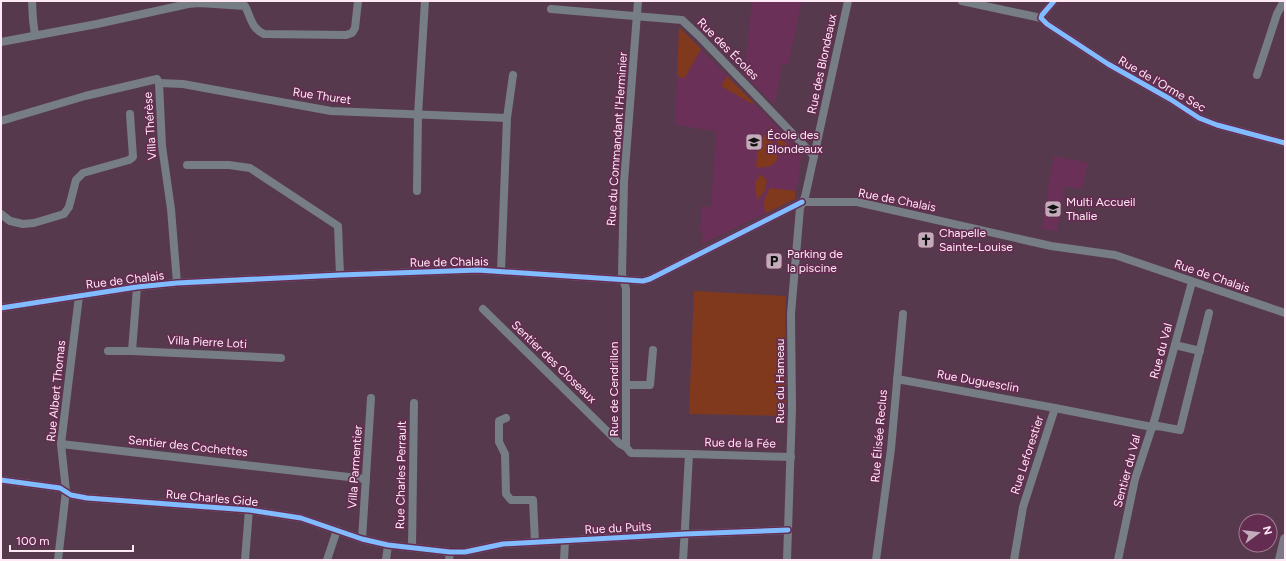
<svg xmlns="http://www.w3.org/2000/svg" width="1286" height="561" font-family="Figtree,sans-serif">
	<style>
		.built { fill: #6b3057 }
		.green { fill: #80391d }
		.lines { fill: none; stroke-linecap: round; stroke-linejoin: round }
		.minor { stroke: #777d84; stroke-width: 8 }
		.major { stroke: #7c7a86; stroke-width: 10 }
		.cycleway-casing { stroke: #642c51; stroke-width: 8 }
		.cycleway { stroke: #80bcff; stroke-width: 5 }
		.labels { text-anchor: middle; stroke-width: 3.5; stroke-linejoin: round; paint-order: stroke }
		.street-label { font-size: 12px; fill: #ffe9f5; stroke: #642c51 }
		.poi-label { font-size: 12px; fill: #ffe9f5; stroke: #642c51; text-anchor: start }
	</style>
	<rect width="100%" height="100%" fill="#57394d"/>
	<g class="built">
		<path d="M752 1H802L788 65 782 64 775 105 744 75Z"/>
		<path d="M679 27 800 150 801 158 798 185H796L795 199 702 244 703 231H700L702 206 711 207 716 131 675 125Z"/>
		<path d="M1054 156 1088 163 1082 189 1065 186 1057 231 1042 229 1049 183Z"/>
	</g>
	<g class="green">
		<path d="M679 27 701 49 684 79 677 75Z"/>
		<path d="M727 76 753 102 752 104 721 86Z"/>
		<path d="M770 126 791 149V152L782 155C779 144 776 138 768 130Z"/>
		<path d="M764 134C777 142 786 164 765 167 761 168 759 168 756 166L758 148Z"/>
		<path d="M760 175H762L767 181 764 192 757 200 755 182 758 179Z"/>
		<path d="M770 188 795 191V199L766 213C762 203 765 197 770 188Z"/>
		<path d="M694 291 786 296 785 312 786 416 689 414Z"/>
	</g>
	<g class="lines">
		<g class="minor">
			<path d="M32 1 33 20 35 35"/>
			<path d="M638 1 624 182 622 274 626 289V447L631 453 689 454 685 528 683 560"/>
			<path d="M962 1 1041 18"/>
			<path d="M551 9 682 20 698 35 814 156"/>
			<path d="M1041 18 1047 24 1108 64 1170 99 1199 118 1217 125 1285 143"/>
			<path d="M1041 18 1042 15 1054 1"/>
			<path d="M1 42 97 24 188 4 199 3 245 6C251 17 251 28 264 34L346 35 352 33 355 28 358 1"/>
			<path d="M1257 75 1277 14 1284 1"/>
			<path d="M159 83 183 84 331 111 507 118"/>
			<path d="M1 121 85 96 157 79 159 83 162 146 171 209 177 283"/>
			<path d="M187 165H229L250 168 338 226 340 275"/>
			<path d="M417 191 418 114 425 1"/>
			<path d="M1 214 10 221 23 224 34 223 64 214 69 207 76 180 83 173 129 160 133 157 130 114"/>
			<path d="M501 271 507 118 513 75"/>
			<path d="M1 308 137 287 177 283 340 275 478 270 643 281 650 279 792 207 802 202H857L1051 246 1115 255 1285 313"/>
			<path d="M483 309 620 444 626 447"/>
			<path d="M1175 345 1200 351"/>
			<path d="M108 351H132L281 358"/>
			<path d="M132 351 137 287"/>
			<path d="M897 379 1055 408"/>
			<path d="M626 385H650L653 350"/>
			<path d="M506 418 499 421V442L505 454 506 494 511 500H533L535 542"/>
			<path d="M61 444 366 479"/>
			<path d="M689 454 791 457"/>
			<path d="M1 480 60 488 71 495 87 498 249 510 301 518 362 539 388 545 450 552H465L503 544 685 534 788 530"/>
			<path d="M362 539 371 398"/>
			<path d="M412 547 414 403"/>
			<path d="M58 560 66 491 61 444 79 296"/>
			<path d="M245 560 249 510"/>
			<path d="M327 560 337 530"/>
			<path d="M386 560 388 545"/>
			<path d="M449 560 450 552"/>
			<path d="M564 560 565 541"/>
			<path d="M787 560 792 409 791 314 800 208 805 197 848 1"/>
			<path d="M876 560 891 449 903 314"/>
			<path d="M1014 560 1023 507 1055 408 1152 427 1158 426 1180 430 1209 313"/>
			<path d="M1118 560 1135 479 1155 418 1192 282"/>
		</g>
		<path class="major" d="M1280 560 1285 539"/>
		<g class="cycleway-casing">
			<g id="cycleway">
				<path d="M1054 1 1042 15 1041 18 1047 24 1108 64 1170 99 1199 118 1217 125 1285 143"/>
				<path d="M1 308 137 287 177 283 340 275 478 270 643 281 650 279 802 202"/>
				<path d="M1 480 60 488 71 495 87 498 249 510 301 518 362 539 388 545 450 552H465L503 544 685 534 788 530"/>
			</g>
		</g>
		<use href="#cycleway" class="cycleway"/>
	</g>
	<defs>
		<g id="school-square" transform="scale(0.9)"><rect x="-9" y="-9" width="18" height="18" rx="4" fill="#c4abba" stroke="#642c51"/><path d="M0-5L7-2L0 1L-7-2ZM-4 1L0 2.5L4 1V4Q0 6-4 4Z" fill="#111"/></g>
		<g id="church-square" transform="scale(0.9)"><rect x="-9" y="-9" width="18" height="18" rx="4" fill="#c4abba" stroke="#642c51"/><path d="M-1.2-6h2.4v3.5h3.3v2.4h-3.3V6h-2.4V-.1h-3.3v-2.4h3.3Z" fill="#111"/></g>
		<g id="parking-square" transform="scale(0.9)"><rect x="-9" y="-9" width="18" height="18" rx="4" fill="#c4abba" stroke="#642c51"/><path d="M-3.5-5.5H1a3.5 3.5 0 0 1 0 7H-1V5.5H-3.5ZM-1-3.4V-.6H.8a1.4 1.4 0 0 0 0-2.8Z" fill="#111"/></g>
	</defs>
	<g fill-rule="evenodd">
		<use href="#school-square" x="754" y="142"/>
		<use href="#school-square" x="1053" y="209"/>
		<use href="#church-square" x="926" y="240"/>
		<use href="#parking-square" x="774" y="261"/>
	</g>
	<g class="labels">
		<g class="street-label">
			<text transform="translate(728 49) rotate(45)" y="4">Rue des Écoles</text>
			<text transform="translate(822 64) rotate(-78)" y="4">Rue des Blondeaux</text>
			<text transform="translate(1162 84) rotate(30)" y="4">Rue de l'Orme Sec</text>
			<text transform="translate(322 96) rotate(8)" y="4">Rue Thuret</text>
			<text transform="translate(150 126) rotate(-94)" y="4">Villa Thérèse</text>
			<text transform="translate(617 139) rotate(-86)" y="4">Rue du Commandant l'Herminier</text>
			<text transform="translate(897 200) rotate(11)" y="4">Rue de Chalais</text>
			<text transform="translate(449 262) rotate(-1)" y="4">Rue de Chalais</text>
			<text transform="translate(1212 276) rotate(19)" y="4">Rue de Chalais</text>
			<text transform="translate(125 280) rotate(-7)" y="4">Rue de Chalais</text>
			<text transform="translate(207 342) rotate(3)" y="4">Villa Pierre Loti</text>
			<text transform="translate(1161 351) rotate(-75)" y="4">Rue du Val</text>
			<text transform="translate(554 362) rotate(44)" y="4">Sentier des Closeaux</text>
			<text transform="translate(780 381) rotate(-90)" y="4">Rue du Hameau</text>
			<text transform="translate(978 381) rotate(10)" y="4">Rue Duguesclin</text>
			<text transform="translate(614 389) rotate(-90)" y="4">Rue de Cendrillon</text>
			<text transform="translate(56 391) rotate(-84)" y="4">Rue Albert Thomas</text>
			<text transform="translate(879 436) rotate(-85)" y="4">Rue Élisée Reclus</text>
			<text transform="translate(740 443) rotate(1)" y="4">Rue de la Fée</text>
			<text transform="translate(188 446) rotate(6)" y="4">Sentier des Cochettes</text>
			<text transform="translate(1027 455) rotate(-72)" y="4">Rue Leforestier</text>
			<text transform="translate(355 467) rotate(-86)" y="4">Villa Parmentier</text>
			<text transform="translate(1127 471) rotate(-75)" y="4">Sentier du Val</text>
			<text transform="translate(401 475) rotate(-89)" y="4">Rue Charles Perrault</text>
			<text transform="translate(212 498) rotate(5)" y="4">Rue Charles Gide</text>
			<text transform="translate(618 528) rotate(-3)" y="4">Rue du Puits</text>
		</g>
		<g class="poi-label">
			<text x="767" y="139">École des<tspan x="767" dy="14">Blondeaux</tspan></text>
			<text x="1066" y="206">Multi Accueil<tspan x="1066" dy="14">Thalie</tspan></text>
			<text x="939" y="237">Chapelle<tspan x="939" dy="14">Sainte-Louise</tspan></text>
			<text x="787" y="258">Parking de<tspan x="787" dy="14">la piscine</tspan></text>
		</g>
	</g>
	<rect width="1286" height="561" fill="none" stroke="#ffe9f5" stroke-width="4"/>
	<g transform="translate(1258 533) rotate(75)"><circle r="19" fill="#642c51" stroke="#a27893"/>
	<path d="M0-3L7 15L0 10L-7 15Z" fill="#c4abba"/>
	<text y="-6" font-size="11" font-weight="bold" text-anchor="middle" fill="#ffe9f5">N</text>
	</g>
	<path d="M10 545v6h123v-6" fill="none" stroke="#ffe9f5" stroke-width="2"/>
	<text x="16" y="545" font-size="12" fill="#ffe9f5" stroke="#642c51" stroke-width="3" paint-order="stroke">100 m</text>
</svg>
